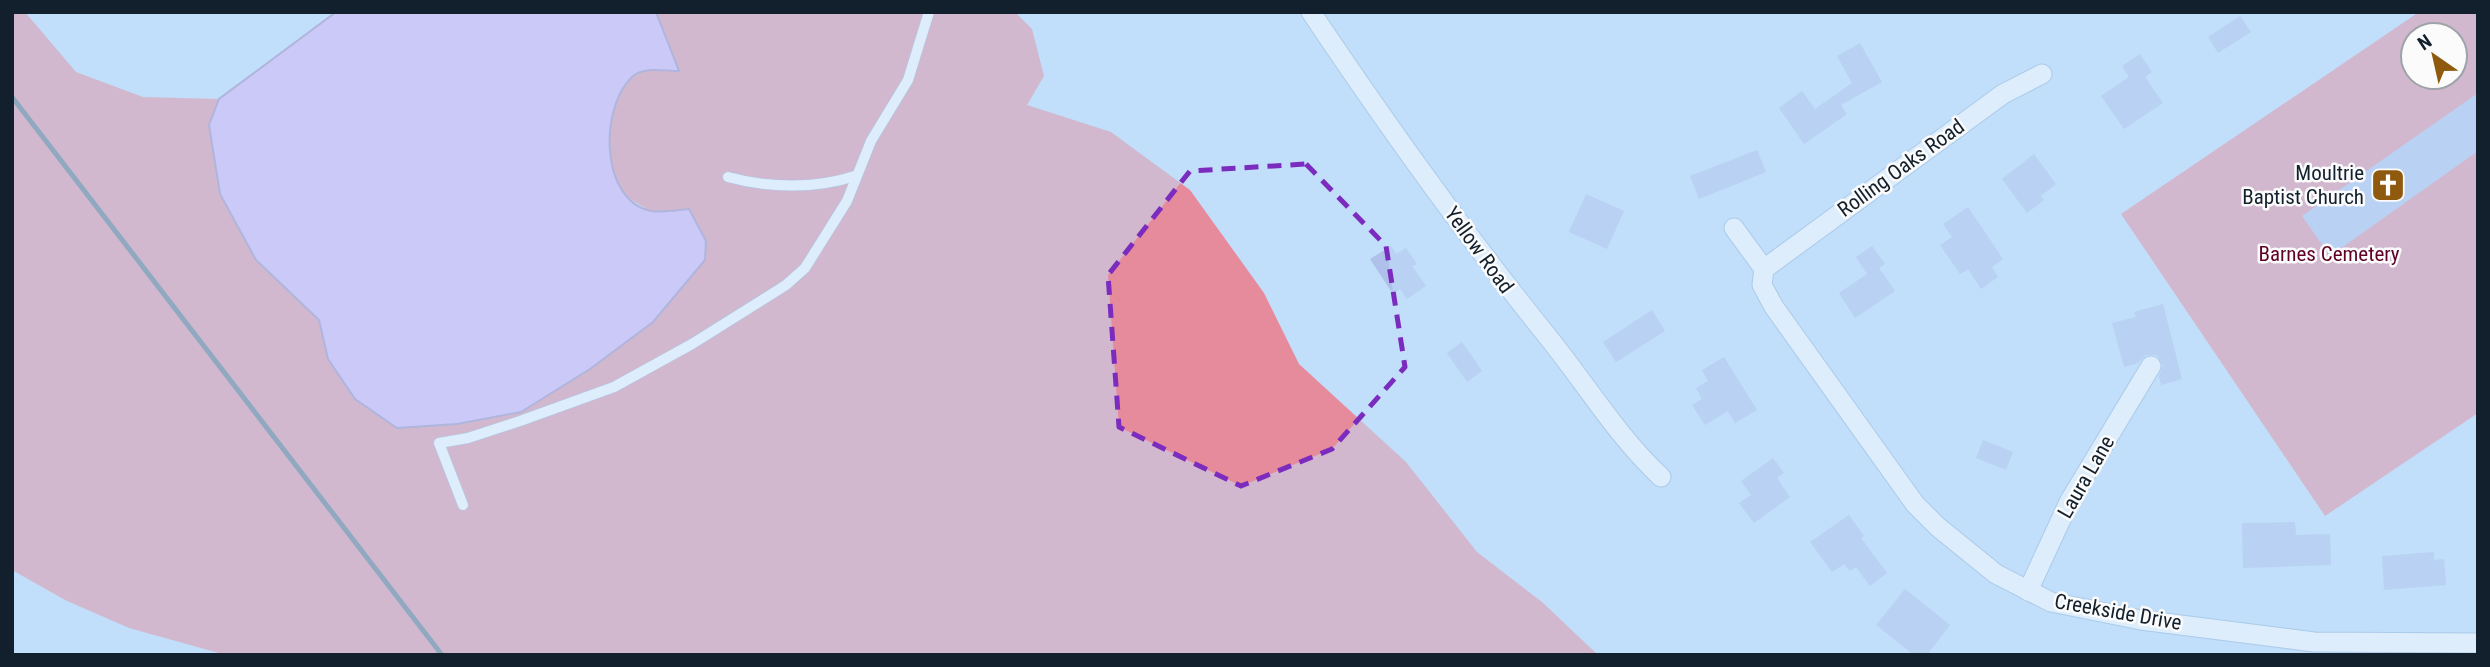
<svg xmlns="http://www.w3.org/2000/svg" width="2490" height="667" font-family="'Roboto Condensed',sans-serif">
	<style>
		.green { fill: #e58b9c; fill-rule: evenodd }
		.water { fill: #d4b0f6; stroke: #9a84b9; stroke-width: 2 }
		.building { fill: #afc0ea }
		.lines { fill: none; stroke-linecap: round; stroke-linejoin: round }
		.service-casing { stroke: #8fb3d5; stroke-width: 11 }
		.minor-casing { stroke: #8fb3d5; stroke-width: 21 }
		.service { stroke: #fff; stroke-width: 10 }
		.minor { stroke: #fff; stroke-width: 19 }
		.rail { stroke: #55687b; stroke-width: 5 }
		.marked { fill: none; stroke: #7b2cbf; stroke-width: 5; stroke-dasharray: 14 9; stroke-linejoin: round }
		.labels { text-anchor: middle; stroke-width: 5; stroke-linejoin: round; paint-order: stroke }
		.street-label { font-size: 21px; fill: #121f2c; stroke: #fbfbfb }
		.poi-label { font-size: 21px; fill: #121f2c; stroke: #fbfbfb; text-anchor: end }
		.park-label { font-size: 21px; fill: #5f0024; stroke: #fbfbfb }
	</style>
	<rect width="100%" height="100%" fill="#c1defa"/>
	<g class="green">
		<path d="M12 12H25L76 72 143 97 219 99 209 125 283 286 319 320 328 359 397 428 457 424 521 412 590 369 653 322 705 260C687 244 671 228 653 213 641 204 628 201 619 188 602 160 608 86 641 72 651 68 667 71 678 71L656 12H1015L1032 29 1044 76 1027 105 1111 132 1190 190 1264 293 1299 364 1406 462 1477 552 1542 602 1598 655H226L129 628 65 600 12 570Z"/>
		<path d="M2419 12H2478V413L2325 516 2121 214ZM2413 35H2455V77H2413Z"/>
	</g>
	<path class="water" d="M336 12H656L679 71C664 71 644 66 632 77 600 107 599 200 651 211 662 213 677 210 689 209L706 241 705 260 653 322 590 369 521 412 457 424 397 428 355 399 328 359 319 320 256 260 220 194 209 125 219 99Z"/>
	<g class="building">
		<path d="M2240 16 2251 32 2218 53 2208 37Z"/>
		<path d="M1860 43 1882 82 1841 105 1847 114 1804 144 1779 108 1802 91 1815 109 1852 83 1837 56Z"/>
		<path d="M2140 54 2152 72 2145 77 2163 103 2124 129 2101 96 2129 77 2122 66Z"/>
		<path d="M2478 93V151L2330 256 2302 216Z"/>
		<path d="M1757 150 1766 172 1699 199 1690 176Z"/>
		<path d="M2034 154 2056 184 2041 196 2044 200 2027 213 2002 179Z"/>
		<path d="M1586 194 1624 211 1607 249 1569 232Z"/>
		<path d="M1968 207 2003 259 1992 267 1998 277 1981 289 1968 269 1960 274 1940 245 1952 237 1943 224Z"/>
		<path d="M1391 246 1396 254 1406 248 1417 264 1412 266 1426 286 1407 299 1400 289 1393 294 1370 259Z"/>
		<path d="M1872 246 1885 264 1879 268 1895 291 1855 318 1839 293 1867 274 1856 257Z"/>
		<path d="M2163 304 2182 379 2161 385 2159 376 2163 366 2157 355H2146L2138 363 2124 367 2112 323 2136 317 2134 312Z"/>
		<path d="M1652 310 1665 331 1616 362 1603 342Z"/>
		<path d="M1462 342 1482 371 1467 382 1447 353Z"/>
		<path d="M1724 357 1757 410 1735 423 1728 411 1705 425 1692 405 1702 399 1696 388 1708 381 1702 370Z"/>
		<path d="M1983 440 2013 452 2006 470 1976 458Z"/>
		<path d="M1773 458 1784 473 1777 478 1790 497 1754 523 1739 503 1751 495 1741 481Z"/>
		<path d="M1849 515 1864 536 1861 538 1887 573 1870 586 1856 567 1850 571 1844 564 1832 572 1810 542Z"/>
		<path d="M2295 522 2296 535 2330 534 2331 565 2243 568 2242 523Z"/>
		<path d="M2434 552V560L2444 559 2446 585 2384 590 2382 556Z"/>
		<path d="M1905 589 1950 625 1927 655H1914L1876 625Z"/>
	</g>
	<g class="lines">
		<g class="service-casing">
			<g id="service">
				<path d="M728 177C767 188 816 189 855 176"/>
				<path d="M463 505 439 443 468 438 520 421 614 387 692 344 786 285 805 268 847 201 871 141 908 80 929 12"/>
			</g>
		</g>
		<g class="minor-casing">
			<g id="minor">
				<path d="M1311 12C1386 124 1464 233 1548 337 1586 384 1617 436 1661 477"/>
				<path d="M1734 228 1764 269 1762 285 1774 307 1915 504 1938 527 1996 574 2051 602 2141 620 2314 642 2478 643"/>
				<path d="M1764 269 2003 94 2042 74"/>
				<path d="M2028 591 2069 502 2151 366"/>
			</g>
		</g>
		<use href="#service" class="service"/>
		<use href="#minor" class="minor"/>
		<path class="rail" d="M12 97 442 655"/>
	</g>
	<path d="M0 0H2490V667H0ZM1306 164 1386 246 1405 367 1332 449 1241 486 1119 427 1108 275 1190 171Z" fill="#c1defa" fill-opacity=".55" fill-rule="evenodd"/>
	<path class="marked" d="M1306 164 1386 246 1405 367 1332 449 1241 486 1119 427 1108 275 1190 171Z"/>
	<defs>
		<g id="church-square" transform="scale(1.75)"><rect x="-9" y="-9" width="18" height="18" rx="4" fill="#905a0e" stroke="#fbfbfb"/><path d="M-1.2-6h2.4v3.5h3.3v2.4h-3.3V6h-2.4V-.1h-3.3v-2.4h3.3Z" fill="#fff"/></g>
	</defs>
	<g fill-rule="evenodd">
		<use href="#church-square" x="2388" y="185"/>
	</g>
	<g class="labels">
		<g class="street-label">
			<text transform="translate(1901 168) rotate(-36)" y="7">Rolling Oaks Road</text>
			<text transform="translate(1479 250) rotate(54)" y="7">Yellow Road</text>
			<text transform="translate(2086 477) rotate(-60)" y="7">Laura Lane</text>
			<text transform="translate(2118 612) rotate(10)" y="7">Creekside Drive</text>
		</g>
		<g class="poi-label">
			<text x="2364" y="180">Moultrie<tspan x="2364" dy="24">Baptist Church</tspan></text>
		</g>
		<g class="park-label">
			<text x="2329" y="261">Barnes Cemetery</text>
		</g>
	</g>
	<rect width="2490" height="667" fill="none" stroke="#121f2c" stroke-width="28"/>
	<g transform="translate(2434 56) rotate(326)"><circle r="33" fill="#fbfbfb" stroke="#9ea3a8" stroke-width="2"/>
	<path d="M0-5L12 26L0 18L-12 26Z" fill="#905a0e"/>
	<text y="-10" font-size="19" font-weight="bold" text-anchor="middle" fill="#121f2c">N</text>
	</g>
</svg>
